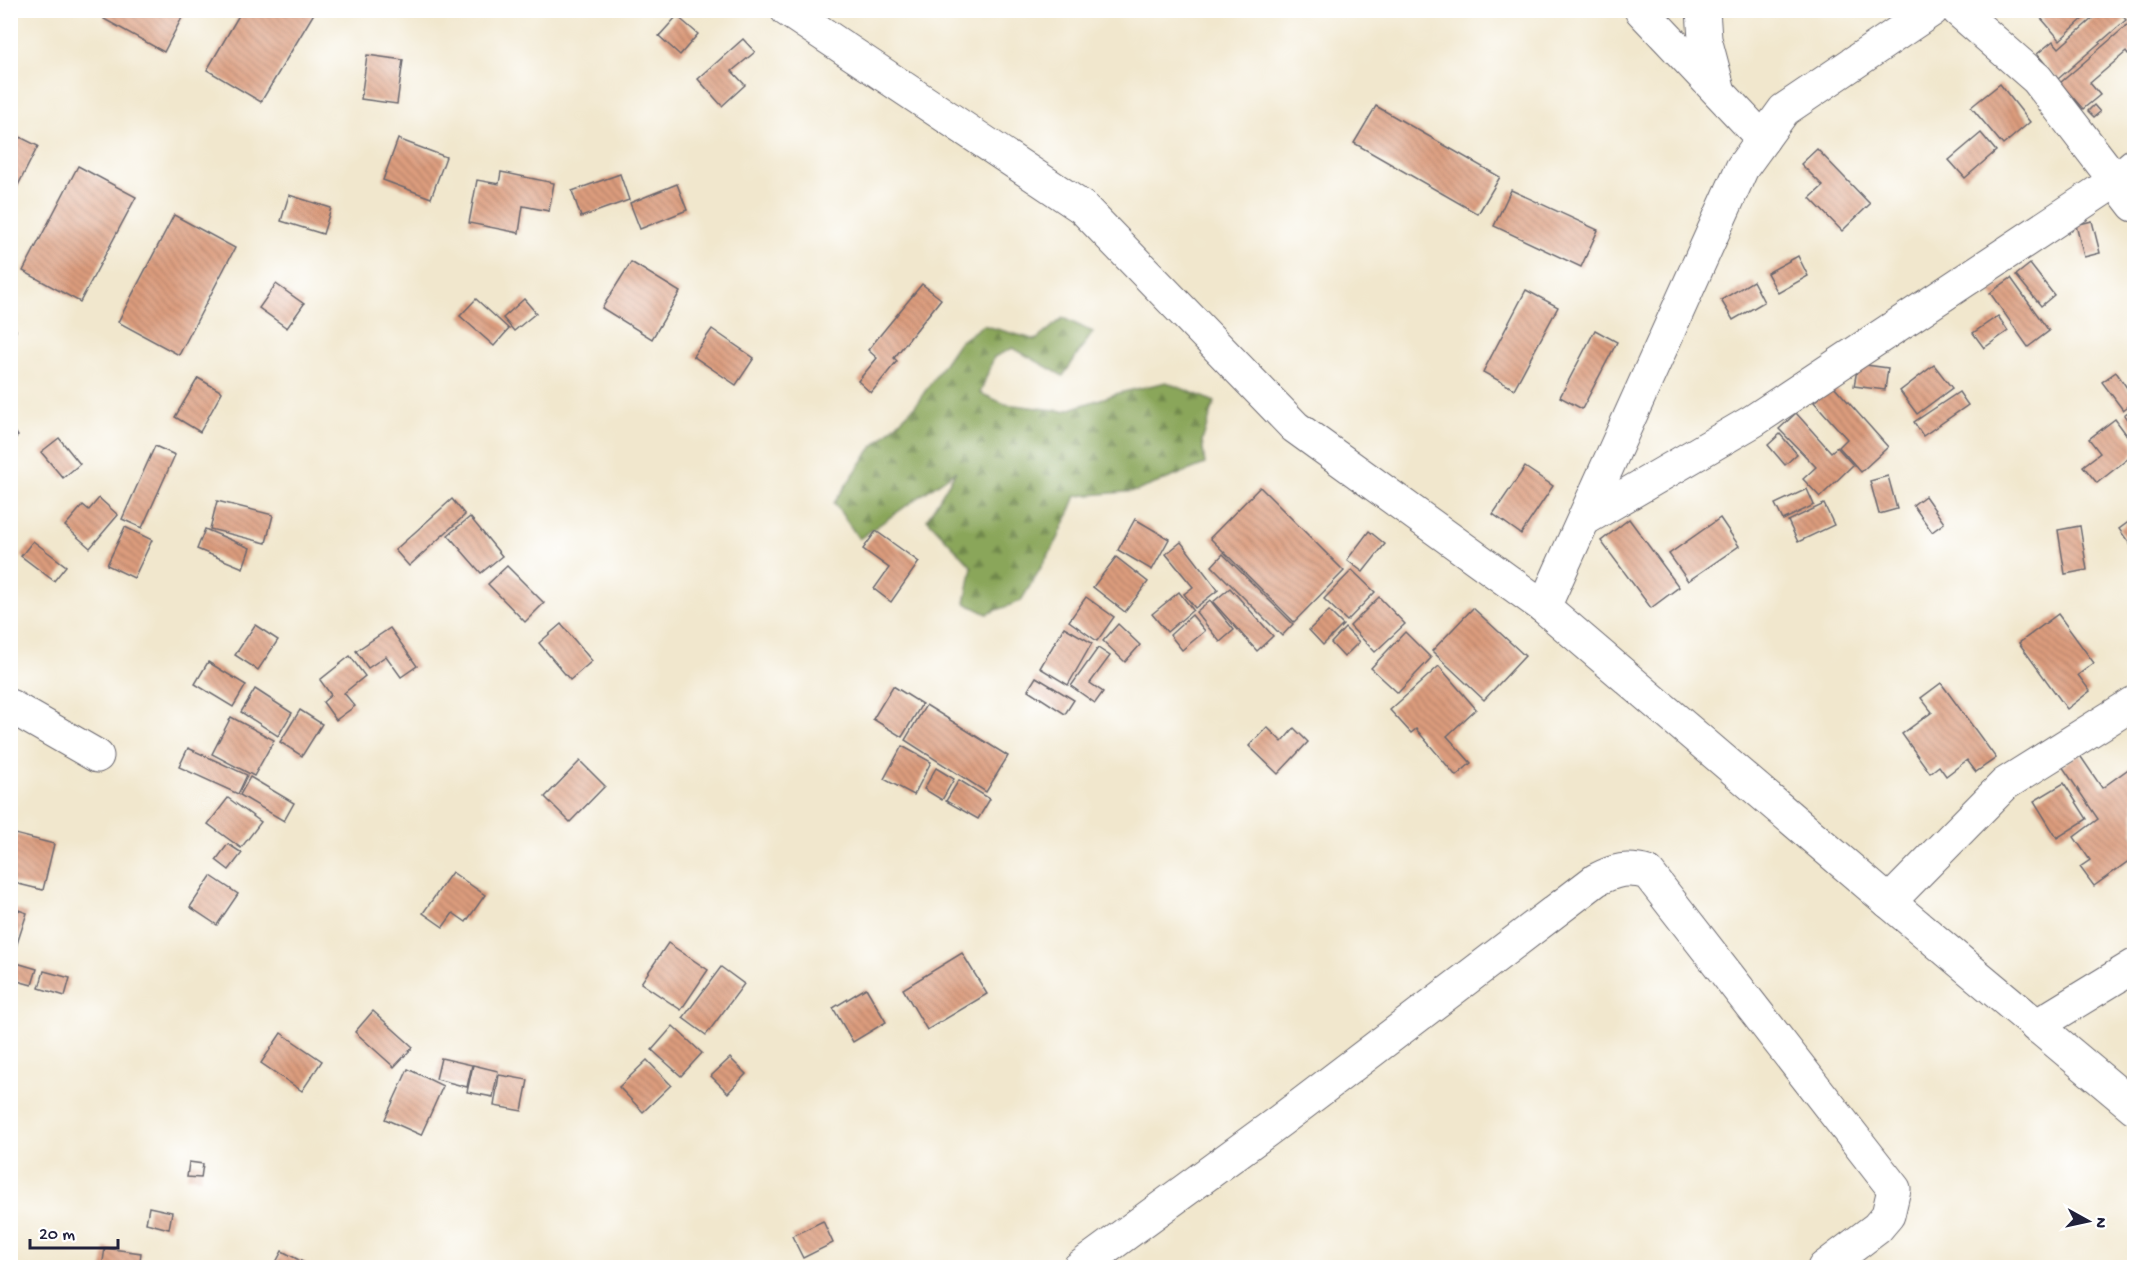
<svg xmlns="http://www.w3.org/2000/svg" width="2145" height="1278" font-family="'Gochi Hand',sans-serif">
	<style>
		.forest { fill: url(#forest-firs); stroke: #56644a; stroke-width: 1.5 }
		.building { fill: url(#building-back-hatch) }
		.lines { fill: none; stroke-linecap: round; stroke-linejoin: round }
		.minor-casing { stroke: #6a676e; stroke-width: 35 }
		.minor { stroke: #fff; stroke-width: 33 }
	</style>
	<defs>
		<pattern id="forest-firs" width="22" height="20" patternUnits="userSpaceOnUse" patternTransform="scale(1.5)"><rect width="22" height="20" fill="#8aa65a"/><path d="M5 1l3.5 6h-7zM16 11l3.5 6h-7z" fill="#70874c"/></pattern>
		<pattern id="building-back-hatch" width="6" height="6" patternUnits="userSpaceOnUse" patternTransform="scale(1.5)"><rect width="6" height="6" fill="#dc9c7d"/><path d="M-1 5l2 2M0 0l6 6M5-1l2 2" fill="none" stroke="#b27f68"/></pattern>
	</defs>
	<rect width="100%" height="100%" fill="#fff"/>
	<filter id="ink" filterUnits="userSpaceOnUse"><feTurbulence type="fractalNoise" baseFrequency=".0167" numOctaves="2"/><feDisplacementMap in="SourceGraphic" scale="12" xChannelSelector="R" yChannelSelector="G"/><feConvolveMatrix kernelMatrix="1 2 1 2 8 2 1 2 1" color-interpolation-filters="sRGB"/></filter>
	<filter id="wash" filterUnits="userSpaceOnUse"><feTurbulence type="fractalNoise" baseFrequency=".008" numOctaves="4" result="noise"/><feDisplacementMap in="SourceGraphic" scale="24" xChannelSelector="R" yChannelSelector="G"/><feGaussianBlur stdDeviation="1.35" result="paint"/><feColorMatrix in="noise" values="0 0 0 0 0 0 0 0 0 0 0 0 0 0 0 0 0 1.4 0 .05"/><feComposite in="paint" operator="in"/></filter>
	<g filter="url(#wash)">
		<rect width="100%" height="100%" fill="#f1e7cd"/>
		<path class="forest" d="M1063 318 1093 332 1063 376 1013 348 994 357 980 393 1005 404 1064 411 1119 393 1166 382 1215 402 1202 441 1205 464 1137 491 1076 496 1058 539 1021 601 987 614 965 603 972 567 927 519 956 471 859 539 834 503 870 450 915 406 958 343 983 325 1036 340Z"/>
		<g id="blocks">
			<g class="building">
				<path d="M108 10H186L164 52 104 19Z"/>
				<path d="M242 10H316L261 102 207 70Z"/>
				<path d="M2034 10H2083L2087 15 2060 40Z"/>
				<path d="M2102 10H2118L2126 20 2058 79 2037 54 2053 41 2059 48Z"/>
				<path d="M2125 10H2134V50L2128 55 2126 52 2090 83 2100 95 2083 109 2060 83 2133 20Z"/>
				<path d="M677 16 698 34 680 55 659 36Z"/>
				<path d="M743 39 755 52 732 71 745 85 722 106 698 79Z"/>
				<path d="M367 55 403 60 397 104 361 99Z"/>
				<path d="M2000 84 2030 122 2003 145 1971 107Z"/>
				<path d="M2094 105 2100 112 2094 117 2088 111Z"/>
				<path d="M1376 106 1500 177 1478 214 1354 143Z"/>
				<path d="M10 132 38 146 10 201Z"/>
				<path d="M1981 133 1996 151 1965 178 1949 160Z"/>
				<path d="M398 139 446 157 431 198 383 180Z"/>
				<path d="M1817 149 1870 204 1842 231 1810 198 1823 186 1801 164Z"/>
				<path d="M78 166 136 197 80 302 23 271Z"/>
				<path d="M501 172 554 183 549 211 523 206 519 233 469 223 477 180 499 184Z"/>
				<path d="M620 174 629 200 581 217 572 191Z"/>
				<path d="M677 184 687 210 640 229 630 203Z"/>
				<path d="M1511 190 1598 230 1581 267 1494 226Z"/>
				<path d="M289 195 331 208 323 234 281 221Z"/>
				<path d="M174 215 235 248 179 355 118 322Z"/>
				<path d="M2092 221 2100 253 2084 257 2076 225Z"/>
				<path d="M1798 256 1808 276 1778 293 1767 273Z"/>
				<path d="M631 262 680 292 652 339 602 308Z"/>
				<path d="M2030 264 2054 295 2041 306 2016 275Z"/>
				<path d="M2011 278 2049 331 2028 347 1990 293Z"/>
				<path d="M1753 281 1764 302 1733 320 1721 300Z"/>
				<path d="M276 284 304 304 287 328 259 308Z"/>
				<path d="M922 284 941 299 894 358 897 361 871 393 858 381 877 358 868 350Z"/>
				<path d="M1526 290 1558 307 1514 389 1483 372Z"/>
				<path d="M476 299 509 329 494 346 460 316Z"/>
				<path d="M524 299 536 313 514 331 503 318Z"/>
				<path d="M1998 316 2008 331 1984 348 1973 333Z"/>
				<path d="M10 329 16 330 11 349H10Z"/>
				<path d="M712 329 754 358 736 385 693 356Z"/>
				<path d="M1595 330 1617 342 1582 409 1560 397Z"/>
				<path d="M1858 364 1888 368 1885 390 1854 386Z"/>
				<path d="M1934 365 1952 388 1917 414 1900 391Z"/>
				<path d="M2116 372 2134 398V402L2123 410 2102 382Z"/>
				<path d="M198 378 222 392 200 432 175 417Z"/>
				<path d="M1833 385 1888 447 1861 472 1839 447 1847 439 1814 402Z"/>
				<path d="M1959 392 1968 405 1923 436 1914 422Z"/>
				<path d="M2134 408V430L2124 415Z"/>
				<path d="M1796 413 1831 452 1837 447 1853 465 1820 497 1803 479 1816 467 1779 429Z"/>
				<path d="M2115 419 2134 445V454L2097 483 2083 466 2100 453 2089 439Z"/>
				<path d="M10 424 18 436 10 441Z"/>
				<path d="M1780 434 1797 454 1785 465 1768 445Z"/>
				<path d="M59 438 80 464 63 478 41 452Z"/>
				<path d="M155 446 175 455 142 528 122 519Z"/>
				<path d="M1525 467 1553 486 1521 534 1493 514Z"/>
				<path d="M1888 476 1897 509 1879 514 1870 481Z"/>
				<path d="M1260 487 1344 571 1294 622 1210 538Z"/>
				<path d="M1807 489 1814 505 1783 520 1775 504Z"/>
				<path d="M1925 496 1944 523 1932 532 1913 505Z"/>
				<path d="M99 498 118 515 90 548 65 526 83 505 89 510Z"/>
				<path d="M452 499 465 515 409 566 395 550Z"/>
				<path d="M217 501 273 515 266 543 210 529Z"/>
				<path d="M1824 504 1834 525 1798 542 1788 521Z"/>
				<path d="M470 517 502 556 481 573 448 535Z"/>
				<path d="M1720 518 1739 546 1688 581 1669 554Z"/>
				<path d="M2134 518V550L2119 529Z"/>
				<path d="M1135 519 1169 539 1152 570 1118 550Z"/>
				<path d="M1629 519 1679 587 1651 608 1601 541Z"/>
				<path d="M2080 526 2087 570 2065 574 2058 530Z"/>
				<path d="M125 527 152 540 134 578 107 565Z"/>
				<path d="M205 529 250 548 243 568 197 549Z"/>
				<path d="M876 531 919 562 891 602 874 589 889 568 863 549Z"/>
				<path d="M1369 531 1385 544 1363 572 1347 560Z"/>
				<path d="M33 541 66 566 54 581 21 556Z"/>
				<path d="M1181 542 1218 590 1195 608 1184 594 1193 587 1166 554Z"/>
				<path d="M1223 554 1293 624 1282 636 1212 566Z"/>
				<path d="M1116 557 1148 582 1125 612 1093 587Z"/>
				<path d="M507 566 544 603 525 622 488 584Z"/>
				<path d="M1352 570 1375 592 1347 621 1324 599Z"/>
				<path d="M1230 588 1273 636 1257 651 1213 602Z"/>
				<path d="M1179 592 1193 610 1167 632 1152 614Z"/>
				<path d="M1086 597 1114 617 1097 641 1069 621Z"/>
				<path d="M1379 597 1405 624 1375 652 1350 626Z"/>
				<path d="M1210 600 1234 630 1220 642 1196 612Z"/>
				<path d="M1473 608 1525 656 1484 700 1432 651Z"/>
				<path d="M1329 611 1343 625 1323 645 1309 630Z"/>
				<path d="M2058 614 2094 663 2078 675 2090 691 2067 709 2019 643Z"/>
				<path d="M1192 615 1205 631 1182 650 1170 635Z"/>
				<path d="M561 624 592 661 570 680 539 643Z"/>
				<path d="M1118 624 1140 645 1125 662 1103 641Z"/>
				<path d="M255 625 278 640 258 670 235 655Z"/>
				<path d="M1064 627 1092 643 1068 685 1040 668Z"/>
				<path d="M390 628 417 666 401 677 386 656 368 668 356 651Z"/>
				<path d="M1345 628 1359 642 1344 657 1331 643Z"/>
				<path d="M1405 632 1431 658 1398 693 1371 668Z"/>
				<path d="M1098 648 1110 656 1090 683 1103 692 1095 703 1071 686Z"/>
				<path d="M350 656 365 676 344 693 355 706 336 720 323 702 331 695 320 680Z"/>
				<path d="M208 662 246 685 233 707 195 684Z"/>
				<path d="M1439 666 1476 709 1447 736 1471 763 1456 776 1416 729 1411 733 1390 710Z"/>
				<path d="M1036 677 1074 700 1065 714 1028 690Z"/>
				<path d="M1941 683 1996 758 1976 772 1967 760 1946 776 1939 766 1930 773 1902 734 1932 712 1921 698Z"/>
				<path d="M893 686 922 704 902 737 873 719Z"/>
				<path d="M255 689 292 713 278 736 241 712Z"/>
				<path d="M926 705 1008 756 986 792 905 740Z"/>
				<path d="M300 710 322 724 302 756 280 742Z"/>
				<path d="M231 717 274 740 254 776 212 754Z"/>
				<path d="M1267 727 1282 742 1294 728 1308 742 1278 774 1249 746Z"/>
				<path d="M902 746 931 762 914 795 884 779Z"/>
				<path d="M188 748 247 775 238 794 179 767Z"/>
				<path d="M2079 754 2102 788 2134 765V829L2132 831 2134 835V857L2094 886 2080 867 2090 860 2074 837 2098 819 2062 766Z"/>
				<path d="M580 761 605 786 570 822 545 797Z"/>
				<path d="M936 768 954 779 942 800 924 789Z"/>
				<path d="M250 777 294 803 284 821 240 795Z"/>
				<path d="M959 780 990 799 978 819 946 801Z"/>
				<path d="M2064 783 2087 819 2057 838 2034 801Z"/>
				<path d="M228 798 261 822 241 848 208 824Z"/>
				<path d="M15 834 54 844 43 890 10 882V852Z"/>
				<path d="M228 844 242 853 229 870 216 860Z"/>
				<path d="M452 872 485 895 466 922 453 913 443 927 423 913Z"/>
				<path d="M211 876 238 894 217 925 190 907Z"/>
				<path d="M10 907 27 913 14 953 10 951Z"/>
				<path d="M668 943 708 970 681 1010 641 983Z"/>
				<path d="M962 953 987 994 927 1030 903 989Z"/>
				<path d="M10 961 37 969 32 985 10 979Z"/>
				<path d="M721 967 744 984 706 1035 683 1018Z"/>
				<path d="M44 971 70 978 65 996 39 988Z"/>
				<path d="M866 988 886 1022 853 1042 833 1008Z"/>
				<path d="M373 1011 413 1047 394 1067 355 1032Z"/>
				<path d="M673 1026 702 1053 681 1076 652 1050Z"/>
				<path d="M281 1033 322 1061 302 1091 261 1063Z"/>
				<path d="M441 1058 472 1065 467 1087 436 1079Z"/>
				<path d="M730 1058 746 1074 728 1093 711 1076Z"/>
				<path d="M647 1060 671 1085 643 1112 619 1087Z"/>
				<path d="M473 1065 498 1071 493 1097 467 1092Z"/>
				<path d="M408 1069 443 1086 421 1135 385 1119Z"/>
				<path d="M499 1075 528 1080 522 1111 494 1106Z"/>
				<path d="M189 1162 203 1164 201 1178 187 1177Z"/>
				<path d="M149 1207 172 1212 169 1229 146 1223Z"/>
				<path d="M823 1221 833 1243 803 1258 792 1236Z"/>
				<path d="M105 1248 141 1253 139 1268H102Z"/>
				<path d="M282 1251 314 1268H273Z"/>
			</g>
		</g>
	</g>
	<g filter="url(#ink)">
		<use href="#blocks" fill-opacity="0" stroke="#6a676e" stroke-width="1.5"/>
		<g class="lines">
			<g class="minor-casing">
				<g id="minor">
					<path d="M787 10 1083 208 1295 427 1544 607 1889 902 2134 1107"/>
					<path d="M1641 10 1763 139"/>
					<path d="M1703 10 1705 39 1718 88"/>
					<path d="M1958 10 2037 79 2134 205"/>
					<path d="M1585 519 1753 421 2115 181 2134 165"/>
					<path d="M1544 607 1742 168 1784 110 1932 10"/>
					<path d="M10 706 97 756"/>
					<path d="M1889 902 2005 784 2134 703"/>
					<path d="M2036 1026 2134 966"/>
					<path d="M1079 1268 1281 1120 1596 880C1615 870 1627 867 1648 873L1894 1189 1888 1215 1877 1228 1824 1268"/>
				</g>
			</g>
			<use href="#minor" class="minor"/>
		</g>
	</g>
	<rect width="2145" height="1278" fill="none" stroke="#fff" stroke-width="36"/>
	<g transform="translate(2088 1221) rotate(98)" stroke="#ffffff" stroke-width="4.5" paint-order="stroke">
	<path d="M0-4.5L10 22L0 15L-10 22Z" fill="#22223b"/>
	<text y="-9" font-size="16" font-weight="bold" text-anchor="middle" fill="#22223b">N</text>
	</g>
	<path d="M30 1239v9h88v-9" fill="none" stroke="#22223b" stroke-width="3"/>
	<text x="39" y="1239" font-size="18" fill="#22223b" stroke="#ffffff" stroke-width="4.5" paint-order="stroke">20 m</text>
</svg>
